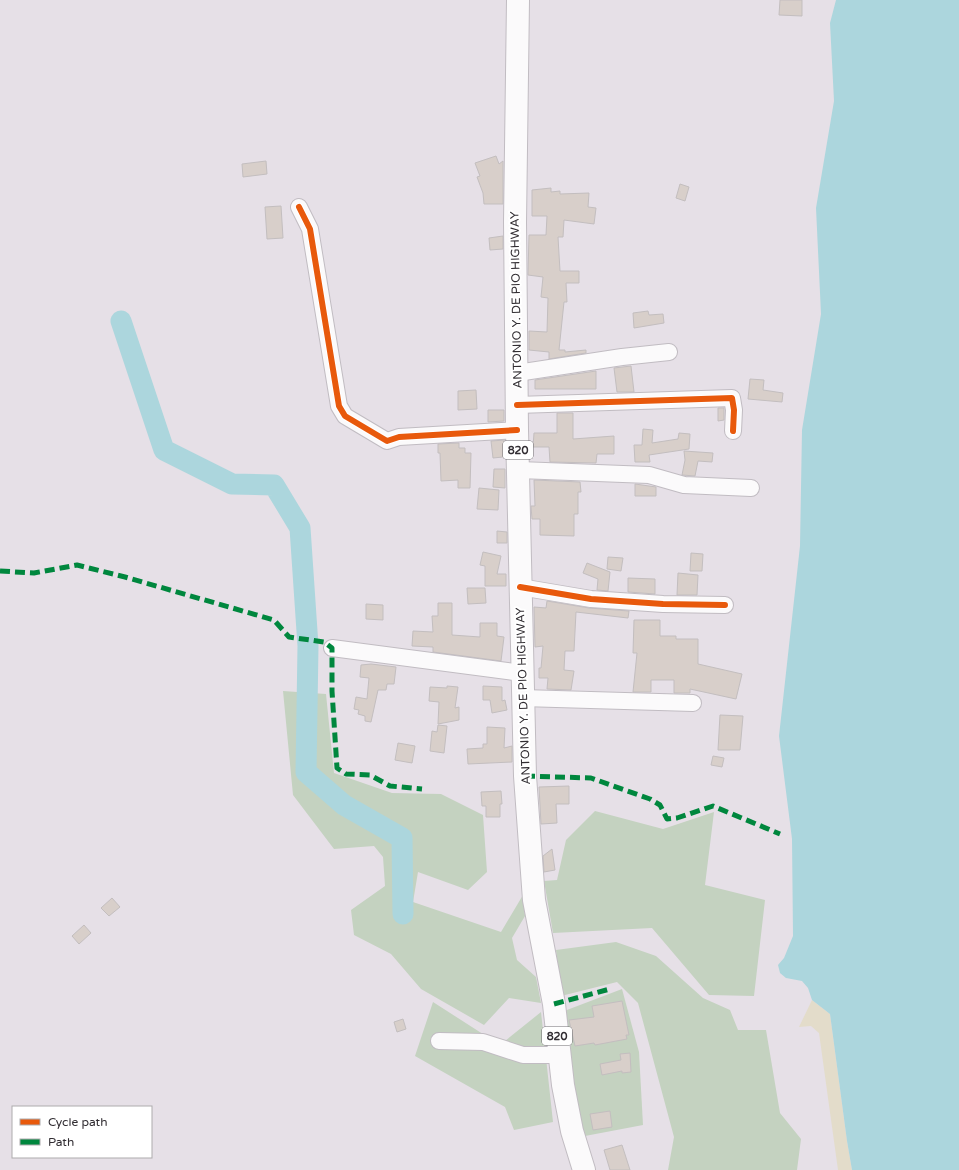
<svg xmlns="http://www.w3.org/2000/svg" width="959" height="1170" font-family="'Varela Round',sans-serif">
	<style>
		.green { fill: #c4d2c0 }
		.sand { fill: #e3dcca }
		.water { fill: #acd6dd }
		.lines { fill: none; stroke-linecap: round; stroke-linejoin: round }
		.river { stroke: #acd6dd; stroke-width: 21 }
		.building { fill: #d8cfca; stroke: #c3bebf }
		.minor-casing { stroke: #c1bcc2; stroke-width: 18 }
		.highway-casing { stroke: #c1bcc2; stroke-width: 24 }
		.minor { stroke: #fbfafb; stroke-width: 16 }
		.highway { stroke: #fbfafb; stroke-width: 22 }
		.quiet { stroke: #00873e; stroke-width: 5; stroke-dasharray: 10 5; stroke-linecap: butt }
		.cycleway-casing { stroke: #fff; stroke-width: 8 }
		.cycleway { stroke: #e8590c; stroke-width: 6 }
		.labels { text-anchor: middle; stroke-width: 4; stroke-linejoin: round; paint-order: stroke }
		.shield { fill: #fff; stroke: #6f6c70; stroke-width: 1 }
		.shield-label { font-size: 11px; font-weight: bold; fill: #312d32 }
		.street-label { font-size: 12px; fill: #312d32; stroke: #fff }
	</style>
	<rect width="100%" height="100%" fill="#e6e0e7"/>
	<g class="green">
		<path d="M283 691 326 694 334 773 392 793 441 794 483 815 487 872 468 890 418 872 413 902 501 932 523 895 525 916 512 938 517 960 536 977 541 1003 509 998 484 1025 421 989 391 954 354 935 351 910 385 886 383 857 374 846 334 849 293 795Z"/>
		<path d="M595 811 663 829 714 812 705 885 765 900 754 996 709 995 652 928 553 933 544 881 557 880 566 840Z"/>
		<path d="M616 942 656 956 703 998 730 1010 738 1030H766L780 1113 801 1139 797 1170H668L674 1137 638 1003 617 982 561 996 556 950Z"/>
		<path d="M622 989 639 1052 643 1125 585 1136 569 1077 559 1013Z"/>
		<path d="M433 1002 500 1045 541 1012 553 1122 514 1130 505 1107 415 1056Z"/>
	</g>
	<path class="sand" d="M812 1000 830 1014 847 1141 852 1170H838L819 1033 811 1026 799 1027Z"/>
	<path class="water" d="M836 0H959V1170H852L847 1141 830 1014 812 1000 808 988 802 981 786 978 780 973 778 965 784 958 793 936 792 839 779 736 800 546 802 430 821 314 816 208 834 101 830 23Z"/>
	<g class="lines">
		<path class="river" d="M121 321 164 450 232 484 274 485 300 528 308 646 306 772 344 805 402 838 403 914"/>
	</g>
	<g class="building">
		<path d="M780 0H802V16L779 15Z"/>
		<path d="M496 156 499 164 503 161V204H484L483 193 477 177 480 176 475 163Z"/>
		<path d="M266 161 267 174 243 177 242 164Z"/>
		<path d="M680 184 689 187 685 201 676 198Z"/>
		<path d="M551 188V192L560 191V194L589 193 588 207 596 208 594 224 564 220 563 237H558L560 271H579V283H566L567 302H564L559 350H565V352L586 350V353L549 359V352L529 350V331L547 332 548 298 541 297 543 277 528 275V274L529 235H546L547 216H532V190Z"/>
		<path d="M281 206 283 238 267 239 265 207Z"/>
		<path d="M503 236V249L490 250 489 238Z"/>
		<path d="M648 311 649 315 663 314 664 323 634 328 633 313Z"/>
		<path d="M631 366 634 392H617L614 368Z"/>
		<path d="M596 371V389H535V380Z"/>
		<path d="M750 379 764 380 763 390 783 393 782 402 748 399Z"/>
		<path d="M476 390 477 409 458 410V391Z"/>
		<path d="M718 408H724V420L718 421Z"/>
		<path d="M488 410H504V421L488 422Z"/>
		<path d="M557 413H573V439L614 436V454H597L596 463 550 462 549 447H533L534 433H557Z"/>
		<path d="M643 429 653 430 652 443 678 439 679 433 690 434 689 449 649 455 650 462H635L634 445H642Z"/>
		<path d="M505 440 503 457 493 458 491 441Z"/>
		<path d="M459 443V448H465V453H471L470 488H458V480L441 481 440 453H438V444Z"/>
		<path d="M684 451 713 453 712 462 698 461 695 476 682 475 685 460Z"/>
		<path d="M494 469H505V488L493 487Z"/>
		<path d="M534 480 580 482 581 492H578V514H574V536L540 535V519H532L531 506H535Z"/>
		<path d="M635 484 656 487V496H635Z"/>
		<path d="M479 488 499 490 498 510 477 509Z"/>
		<path d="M497 531 507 532V543H497Z"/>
		<path d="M483 552 501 556 497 574H506V586H485V566L480 565Z"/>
		<path d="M691 553 703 554 702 571H690Z"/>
		<path d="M608 557 623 558 621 571 607 569Z"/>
		<path d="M587 563 610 572 608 591 597 590 598 579 583 573Z"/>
		<path d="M678 573 698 575 697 595H677Z"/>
		<path d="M628 578 655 579V594L628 592Z"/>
		<path d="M467 588H485L486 603 468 604Z"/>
		<path d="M547 601 589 608 629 611 628 618 576 612 574 651H565L564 670 574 671 571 690 547 689 548 678H539V668H541L543 646 535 647 534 607 546 608Z"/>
		<path d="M438 603H452V635L480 637V623H497V636L504 637 501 661 433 652V647L412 646 413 631 433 632 432 616H438Z"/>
		<path d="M366 604 383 605V620L366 619Z"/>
		<path d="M634 620H660V636H676V639H698V664L742 674 736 699 690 689V693H674V680H651V692H633L637 653H633Z"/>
		<path d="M371 664 396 667 394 684H387L386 690H378L371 722 365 721V716L358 714 359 710 354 709 356 697 367 699 369 678 360 677 361 665Z"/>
		<path d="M447 686 458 687 455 708 459 707V720L438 724 439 702 429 701 430 687 447 688Z"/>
		<path d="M483 686 502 687V701L505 700 507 710 492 713 490 700H483Z"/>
		<path d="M720 715 743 716 740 750H718Z"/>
		<path d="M438 725 447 726 444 753 430 751 432 731 437 732Z"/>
		<path d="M487 727 505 728 504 748 512 746V762L468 764 467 749 483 748V744H487Z"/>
		<path d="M398 743 415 746 412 763 395 760Z"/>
		<path d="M713 756 724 758 722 767 711 765Z"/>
		<path d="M569 786V804H556L557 823 541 824 539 787Z"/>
		<path d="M501 791 502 804H500V817H486V806H482L481 792Z"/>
		<path d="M552 849 555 870 544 872 543 856Z"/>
		<path d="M112 898 120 907 109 916 101 908Z"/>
		<path d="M84 925 91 933 79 944 72 936Z"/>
		<path d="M622 1001 629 1035H626L627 1039 595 1045 594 1043 575 1046 569 1020 594 1017 592 1006Z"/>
		<path d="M403 1019 406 1029 397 1032 394 1022Z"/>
		<path d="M630 1053 631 1072 622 1073V1071L602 1075 600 1064 621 1060 620 1054Z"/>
		<path d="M610 1111 612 1127 593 1130 590 1114Z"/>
		<path d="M622 1145 630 1170H610L604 1150Z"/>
	</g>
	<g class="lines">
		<g class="minor-casing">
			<g id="minor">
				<path d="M299 207 310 229 339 406 345 416 387 441 399 437 517 430"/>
				<path d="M517 373 622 357 669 352"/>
				<path d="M517 405 732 398 734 410 733 431"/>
				<path d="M519 470 649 475 684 485 751 488"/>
				<path d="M520 587 591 599 663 604 725 605"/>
				<path d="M332 648 522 673"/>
				<path d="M522 698 693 703"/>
				<path d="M439 1041 483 1042 523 1055H559"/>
			</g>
		</g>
		<g class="highway-casing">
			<path id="highway" d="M518 0 515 222 517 430 525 776 534 900 554 1004 563 1085 572 1131 584 1170"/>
		</g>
		<use href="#minor" class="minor"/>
		<use href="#highway" class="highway"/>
		<g class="quiet">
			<path d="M0 571 34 573 77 565 125 577 274 620 289 637 324 642 332 648V691L337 768 346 774 370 775 390 786 422 789"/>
			<path d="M525 776 591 778 650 799 660 805 667 819 677 818 713 806 780 834"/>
			<path d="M554 1004 610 989"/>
		</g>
		<g class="cycleway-casing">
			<g id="cycleway">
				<path d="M299 207 310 229 339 406 345 416 387 441 399 437 517 430"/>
				<path d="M517 405 732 398 734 410 733 431"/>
				<path d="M520 587 591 599 663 604 725 605"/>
			</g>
		</g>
		<use href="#cycleway" class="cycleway"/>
	</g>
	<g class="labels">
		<g class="shield">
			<rect x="503" y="441" width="30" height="18" rx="3"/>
			<rect x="542" y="1027" width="30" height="18" rx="3"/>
		</g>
		<g class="shield-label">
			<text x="518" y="454">820</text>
			<text x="557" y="1040">820</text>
		</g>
		<g class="street-label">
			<text transform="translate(516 300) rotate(-91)" y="4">ANTONIO Y. DE PIO HIGHWAY</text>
			<text transform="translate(523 696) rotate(-92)" y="4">ANTONIO Y. DE PIO HIGHWAY</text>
		</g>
	</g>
	<rect x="12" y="1106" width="140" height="52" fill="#ffffff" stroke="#adabad"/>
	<rect x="20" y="1119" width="20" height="6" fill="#e8590c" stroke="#adabad"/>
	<text x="48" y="1126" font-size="12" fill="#312d32">Cycle path</text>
	<rect x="20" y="1139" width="20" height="6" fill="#00873e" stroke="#adabad"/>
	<text x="48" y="1146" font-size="12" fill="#312d32">Path</text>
</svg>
